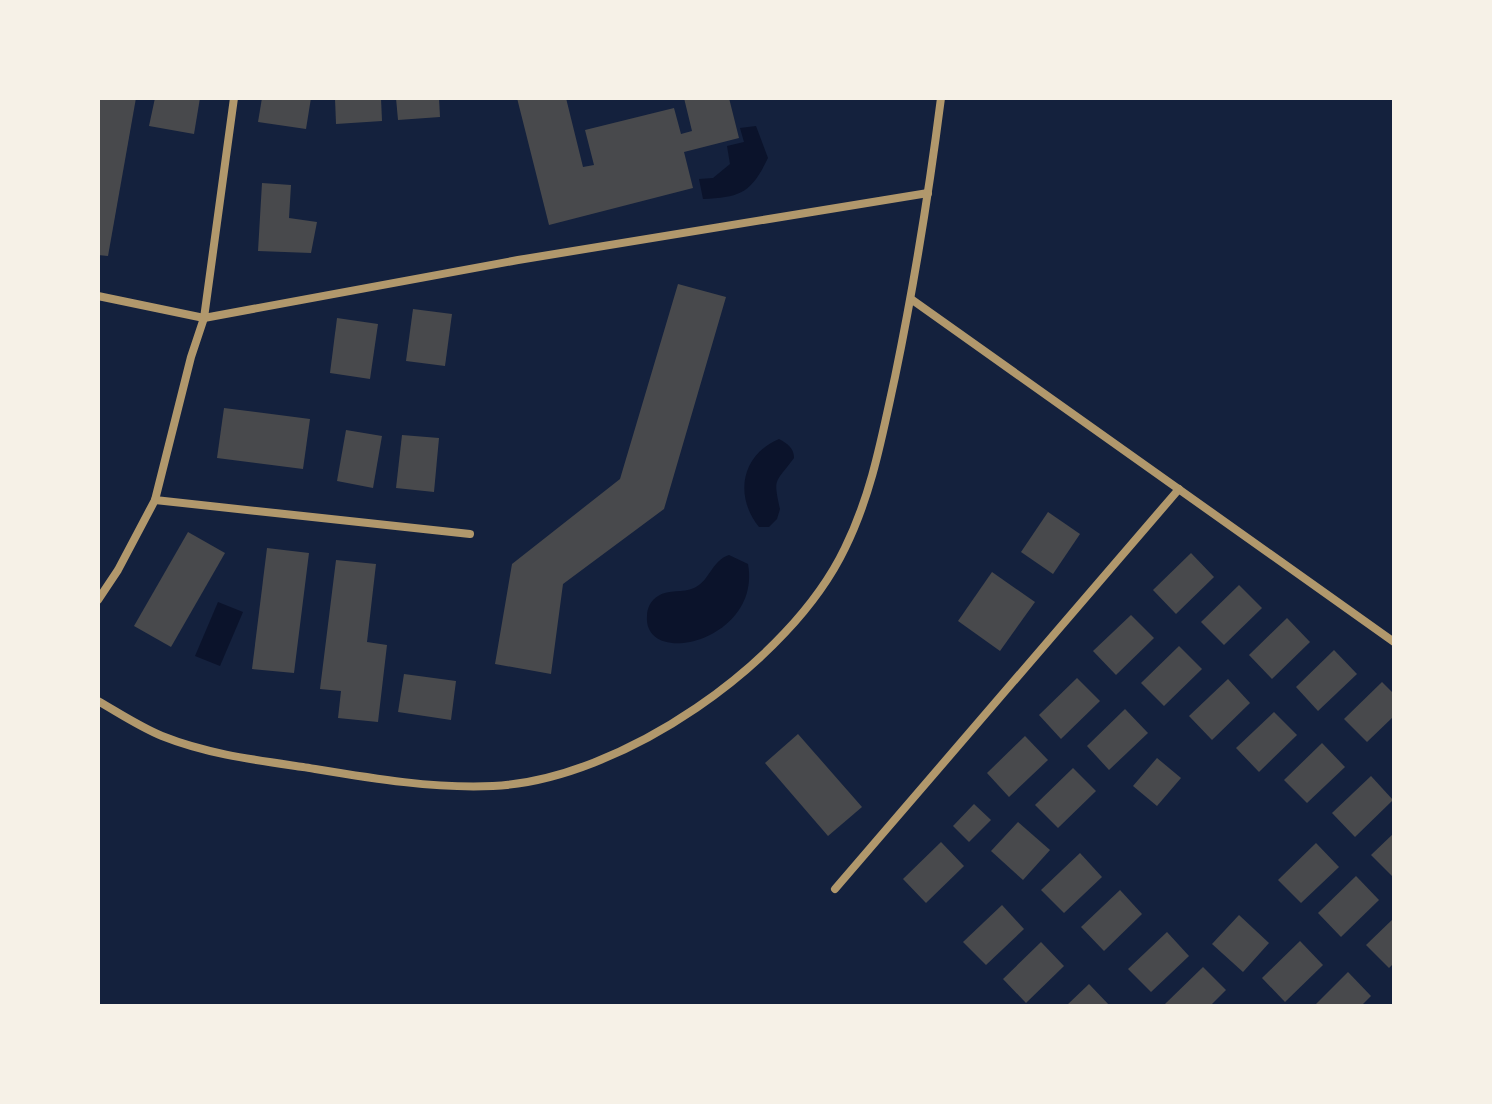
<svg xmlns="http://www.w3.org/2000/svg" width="1492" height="1104" font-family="Bitter,serif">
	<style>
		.water { fill: #0b132b }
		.building { fill: #48494c }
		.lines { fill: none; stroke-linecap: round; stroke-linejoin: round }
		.minor { stroke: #b1986c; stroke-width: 8 }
	</style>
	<rect width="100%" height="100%" fill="#14213d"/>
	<g class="water">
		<path d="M756 126 768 158C751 193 741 197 703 199L699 179 713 178 730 164 727 146 744 142 740 128Z"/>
		<path d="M779 439C788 444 794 448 794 458 775 484 773 477 780 509L777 519 769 527H759C734 496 741 455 779 439Z"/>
		<path d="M729 555 748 564C762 641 643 669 647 616 647 608 651 600 658 596 669 589 683 593 694 588 710 581 711 561 729 555Z"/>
		<path d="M218 602 243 612 220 666 195 656Z"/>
	</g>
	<g class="building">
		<path d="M100 98H136L108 256 98 255Z"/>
		<path d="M155 98H200L194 134 149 126Z"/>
		<path d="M262 98H311L306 129 258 122Z"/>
		<path d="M335 98H381L382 121 336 124Z"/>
		<path d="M396 98H439L440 117 398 120Z"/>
		<path d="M517 98H566L583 167 594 165 585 130 674 108 681 134 692 131 684 98H729L739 138 684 152 693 188 549 225Z"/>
		<path d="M262 183 291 185 289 218 317 222 311 253 258 251Z"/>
		<path d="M678 284 726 297 664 509 563 584 551 674 495 664 512 564 620 479Z"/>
		<path d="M413 309 452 314 445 366 406 361Z"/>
		<path d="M337 318 378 324 370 379 330 373Z"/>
		<path d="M224 408 310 419 303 469 217 458Z"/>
		<path d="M346 430 382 436 373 488 337 481Z"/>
		<path d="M402 435 439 438 434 492 396 488Z"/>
		<path d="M1048 512 1080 534 1053 574 1021 552Z"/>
		<path d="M188 532 225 553 171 647 134 626Z"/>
		<path d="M267 548 309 553 294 673 252 669Z"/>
		<path d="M1191 553 1214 577 1176 614 1153 590Z"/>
		<path d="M336 560 376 564 367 642 387 645 378 722 338 718 341 691 320 689Z"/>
		<path d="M992 572 1035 602 1000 651 958 621Z"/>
		<path d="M1239 585 1262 608 1224 645 1201 622Z"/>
		<path d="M1131 615 1154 638 1116 675 1093 651Z"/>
		<path d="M1287 618 1310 642 1272 679 1249 655Z"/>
		<path d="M1179 646 1202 669 1164 706 1141 683Z"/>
		<path d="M1334 650 1357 674 1318 711 1296 687Z"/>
		<path d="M404 674 456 681 451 720 398 712Z"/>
		<path d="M1077 678 1100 701 1061 739 1039 715Z"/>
		<path d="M1228 679 1250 703 1212 740 1189 716Z"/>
		<path d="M1382 682 1394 694V716L1367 742 1344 719Z"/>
		<path d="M1125 709 1148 733 1109 770 1087 746Z"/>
		<path d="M1274 712 1297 735 1259 772 1236 748Z"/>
		<path d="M798 734 862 807 828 836 765 763Z"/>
		<path d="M1025 736 1048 760 1009 797 987 773Z"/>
		<path d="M1322 743 1345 767 1307 803 1284 780Z"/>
		<path d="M1157 758 1181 778 1157 806 1133 786Z"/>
		<path d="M1073 768 1096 791 1058 828 1035 805Z"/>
		<path d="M1371 776 1393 800 1355 837 1332 813Z"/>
		<path d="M974 804 991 820 969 842 953 826Z"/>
		<path d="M1018 822 1050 850 1023 880 991 851Z"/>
		<path d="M1394 833V878L1371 855Z"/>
		<path d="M941 842 964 866 926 903 903 879Z"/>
		<path d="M1316 843 1339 867 1301 903 1278 880Z"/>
		<path d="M1080 853 1102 877 1064 913 1041 890Z"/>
		<path d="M1356 876 1379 900 1341 937 1318 913Z"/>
		<path d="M1120 890 1142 914 1104 951 1081 927Z"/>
		<path d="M1002 905 1024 929 986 965 963 942Z"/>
		<path d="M1239 915 1269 943 1243 972 1212 944Z"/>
		<path d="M1394 918V963L1389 968 1366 945Z"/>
		<path d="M1167 932 1189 956 1151 992 1128 969Z"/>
		<path d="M1300 941 1323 965 1285 1002 1262 978Z"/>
		<path d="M1041 942 1064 966 1026 1003 1003 979Z"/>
		<path d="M1203 967 1226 990 1210 1006H1167L1165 1004Z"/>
		<path d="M1348 972 1371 996 1361 1006H1314Z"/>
		<path d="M1089 984 1110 1006H1066Z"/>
	</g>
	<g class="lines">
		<g class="minor">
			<path d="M98 296 204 318 518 260 928 193"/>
			<path d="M911 299 1394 642"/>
			<path d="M155 500 470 534"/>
			<path d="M98 600 118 570 155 500 191 357 204 318 234 98"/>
			<path d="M98 701C119 713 140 727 162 736 207 754 255 760 303 767 364 777 431 789 493 786 621 780 790 663 845 548 872 493 882 436 895 377 914 285 929 192 941 98"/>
			<path d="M835 889 1179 489"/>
		</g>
	</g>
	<rect width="1492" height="1104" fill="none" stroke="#f6f1e7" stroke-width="200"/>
</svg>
